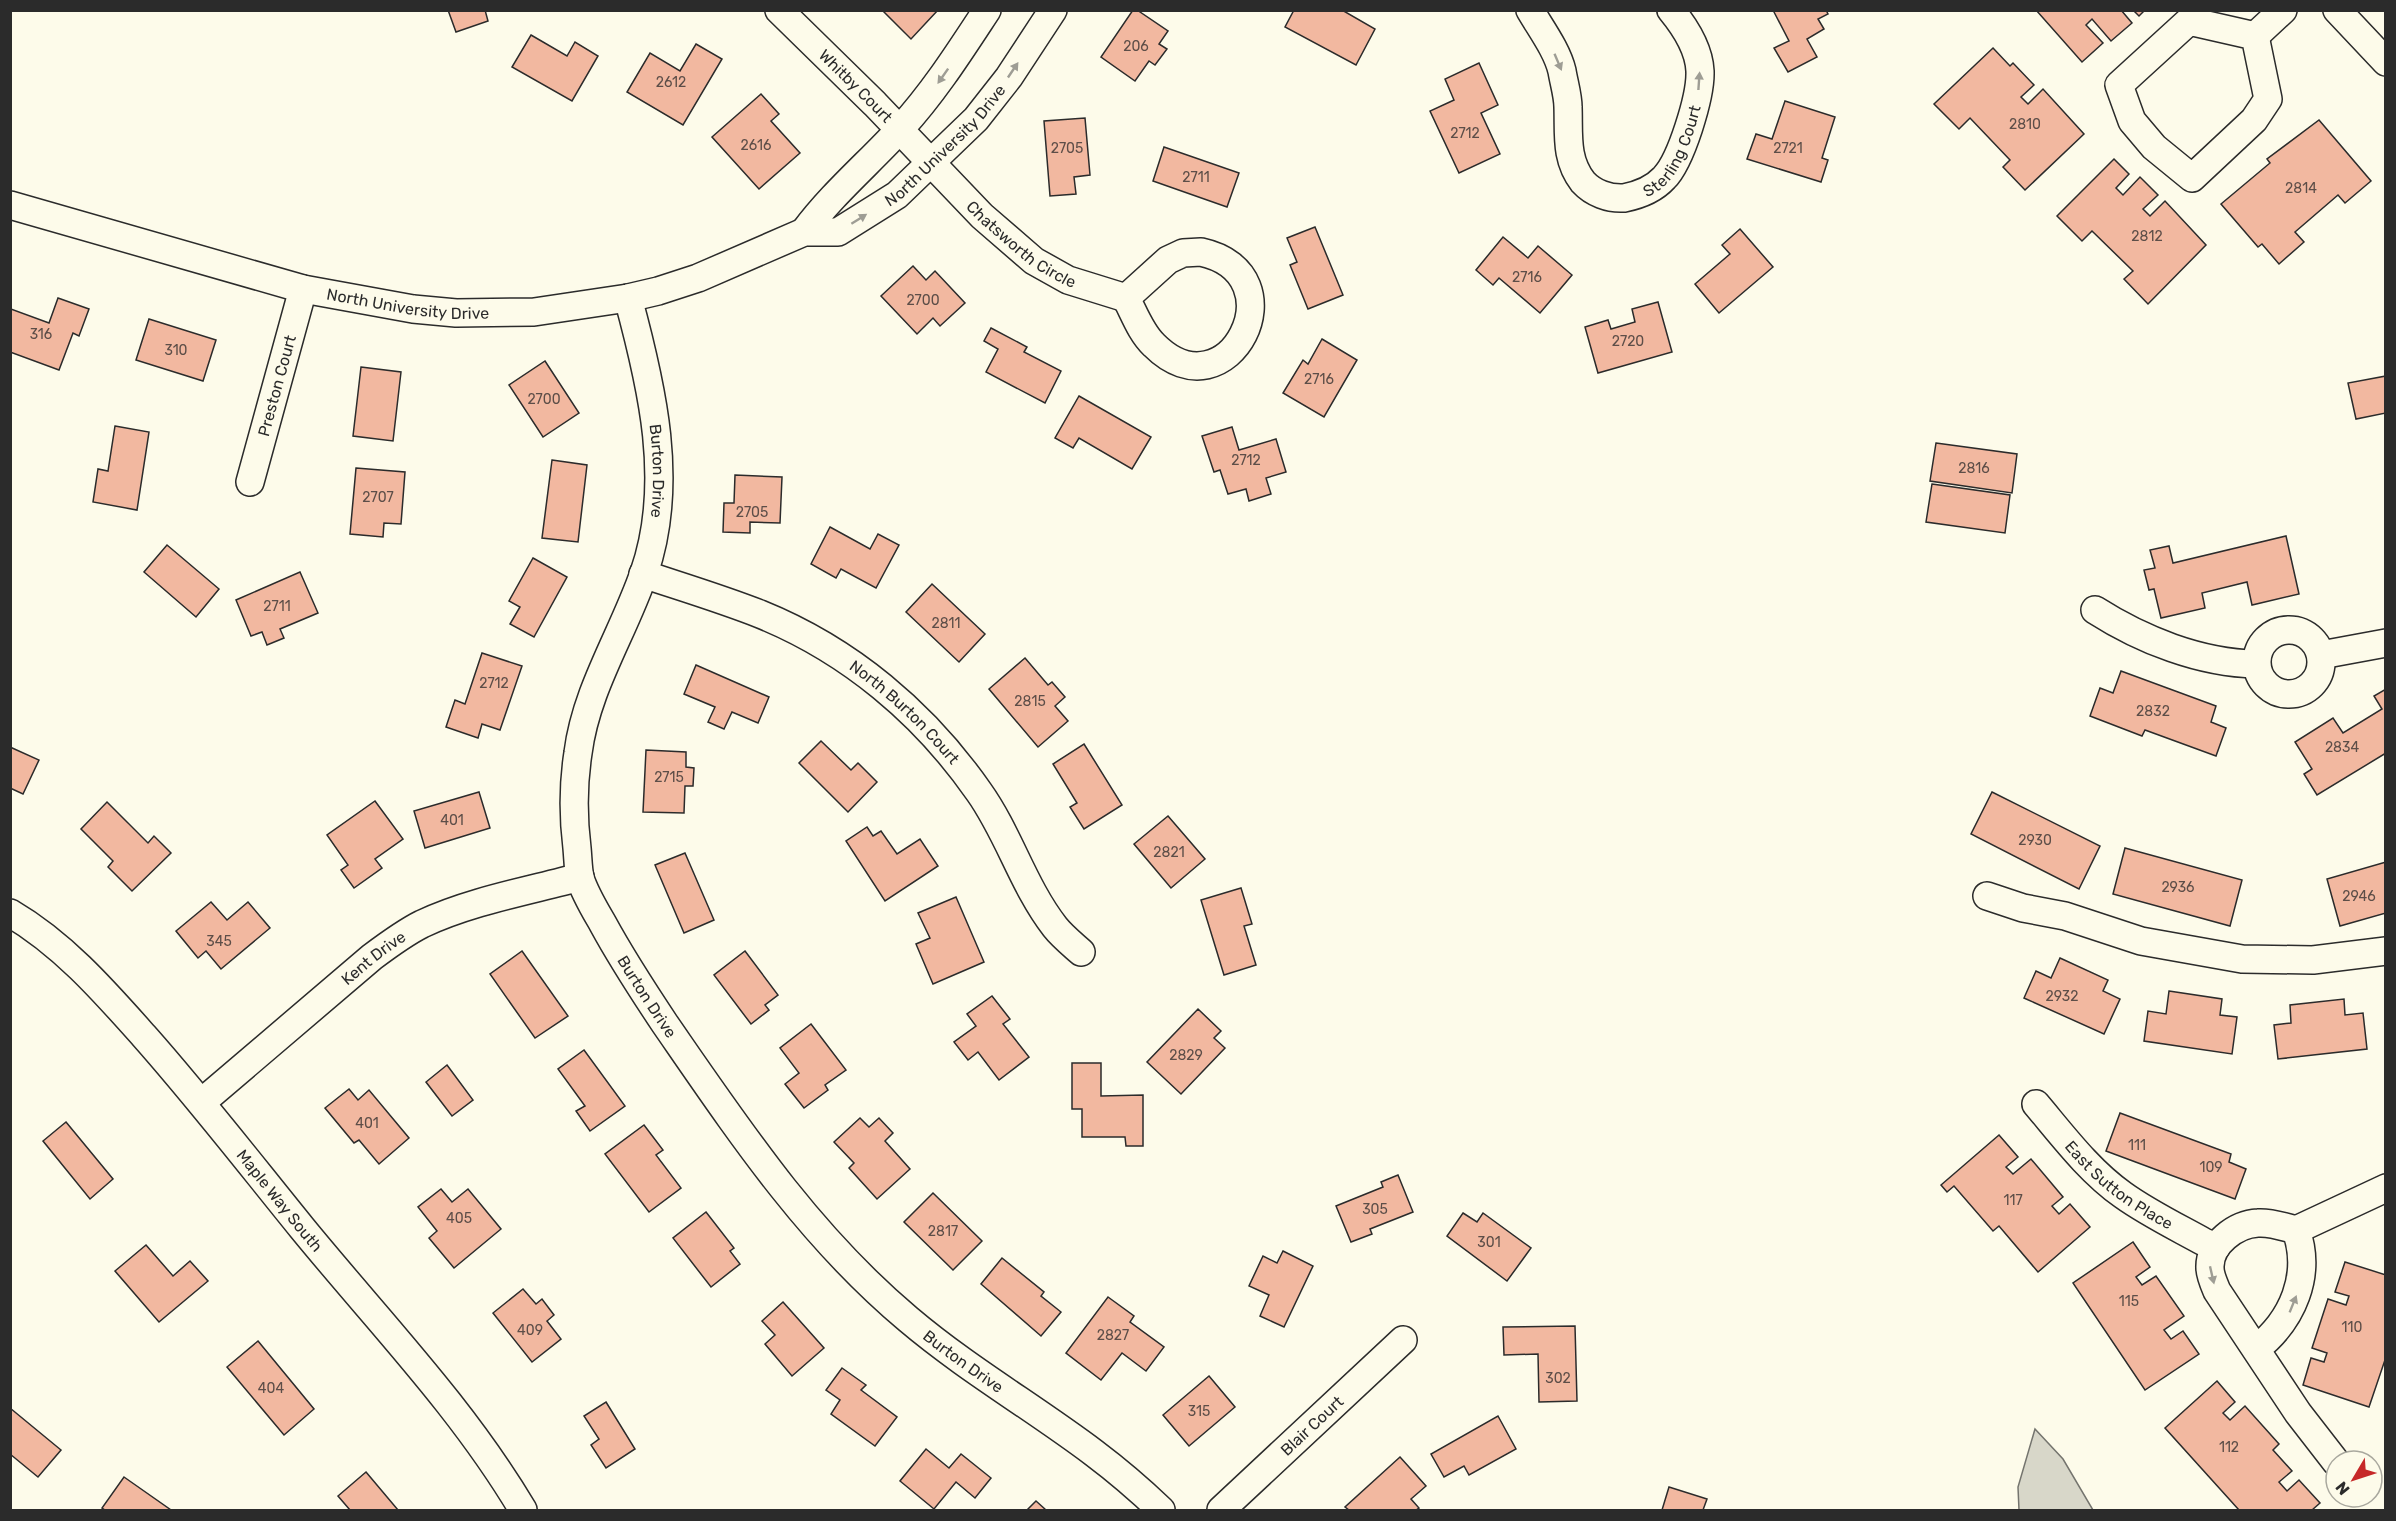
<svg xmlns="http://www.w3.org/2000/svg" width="2396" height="1521" font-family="Rubik,sans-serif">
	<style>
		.water { fill: #d8d7c9; stroke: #74746e; stroke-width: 1.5 }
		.building { fill: #f2b8a0; stroke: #2b2b2b; stroke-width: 1.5 }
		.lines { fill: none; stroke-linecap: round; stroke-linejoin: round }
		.minor-casing { stroke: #2b2b2b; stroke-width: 30 }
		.minor { stroke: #fdfbea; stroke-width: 27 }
		.oneway { fill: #9e9d94 }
		.labels { text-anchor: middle; stroke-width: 4.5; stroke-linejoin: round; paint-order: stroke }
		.number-label { font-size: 14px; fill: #5d4e48 }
		.street-label { font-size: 16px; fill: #2b2b2b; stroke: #fdfbea }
	</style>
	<rect width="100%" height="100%" fill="#fdfbea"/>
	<path class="water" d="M2035 1429 2063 1459 2093 1510H2019L2018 1487Z"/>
	<g class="building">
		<path d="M448 10H485L488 21 456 32Z"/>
		<path d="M882 10H938L911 39Z"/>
		<path d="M1133 10H1137L1168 31 1159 44 1167 49 1155 65 1149 61 1135 81 1101 57Z"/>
		<path d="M1294 10H1342L1375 29 1356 65 1285 27Z"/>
		<path d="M1773 10H1826L1828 14 1818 19 1824 29 1807 39 1817 57 1788 72 1774 48 1789 41Z"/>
		<path d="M2036 10H2121L2132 23 2111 41 2092 19 2086 25 2103 43 2082 62Z"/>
		<path d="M2133 10H2145L2139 16Z"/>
		<path d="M531 35 567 56 575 42 598 56 572 101 512 67Z"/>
		<path d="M696 44 722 59 683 125 627 92 650 53 680 71Z"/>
		<path d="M1993 48 2010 66 2013 63 2034 85 2021 97 2028 104 2043 89 2084 134 2025 190 2003 167 2010 160 1970 118 1959 129 1934 104Z"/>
		<path d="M1479 63 1498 105 1481 113 1500 154 1459 173 1430 111 1454 100 1445 79Z"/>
		<path d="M761 94 779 114 771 121 800 153 759 189 712 137Z"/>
		<path d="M1785 101 1835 117 1822 158 1828 160 1821 182 1747 159 1756 134 1772 139Z"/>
		<path d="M1085 118 1090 175 1074 177 1076 194 1050 196 1044 121Z"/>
		<path d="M2319 120 2371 181 2345 203 2338 195 2295 232 2304 242 2279 264 2262 244 2258 247 2221 204 2270 163 2267 159Z"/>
		<path d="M1164 147 1239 173 1227 207 1153 181Z"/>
		<path d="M2114 159 2129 174 2116 188 2123 195 2140 177 2158 195 2143 209 2150 216 2165 201 2206 245 2148 304 2124 279 2133 271 2092 231 2082 241 2057 216Z"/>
		<path d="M1315 227 1343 295 1308 309 1290 265 1297 262 1287 238Z"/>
		<path d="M1740 229 1773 267 1719 313 1695 284 1730 254 1722 245Z"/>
		<path d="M1503 237 1528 258 1538 246 1572 275 1540 313 1499 278 1493 285 1476 270Z"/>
		<path d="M913 266 926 280 935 271 965 303 940 326 933 318 917 334 881 296Z"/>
		<path d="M58 298 89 309 79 336 73 333 59 370 10 352 11 309 49 323Z"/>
		<path d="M1658 302 1672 352 1598 373 1585 327 1608 320 1611 329 1635 322 1632 309Z"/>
		<path d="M149 319 216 340 203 381 136 360Z"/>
		<path d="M991 328 1027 347 1024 352 1061 371 1045 403 986 372 998 349 984 341Z"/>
		<path d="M1322 339 1357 360 1324 417 1283 393 1303 360 1308 364Z"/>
		<path d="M545 361 579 413 543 437 509 385Z"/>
		<path d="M361 367 401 372 393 441 353 436Z"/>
		<path d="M2386 376V413L2356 419 2348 383Z"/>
		<path d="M1079 396 1151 437 1132 469 1079 438 1073 448 1055 438Z"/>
		<path d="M115 426 149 432 137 510 93 502 98 469 108 471Z"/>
		<path d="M1232 427 1239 450 1276 439 1286 472 1266 478 1271 494 1249 501 1246 489 1228 494 1220 470 1214 472 1202 436Z"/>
		<path d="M1936 443 2017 454 2012 493 1930 481Z"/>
		<path d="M552 460 587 465 578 542 542 538Z"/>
		<path d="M356 468 405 472 401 524 384 523 383 537 350 534Z"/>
		<path d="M735 475 782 477 780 523 750 522V533L723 532 724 503H734Z"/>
		<path d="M1932 484 2010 495 2005 533 1926 522Z"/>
		<path d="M830 527 870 549 878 534 899 545 876 588 841 569 836 578 811 564Z"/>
		<path d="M2286 536 2299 594 2252 605 2247 582 2202 593 2205 608 2161 618 2154 589 2149 590 2144 570 2155 568 2150 550 2169 546 2173 563Z"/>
		<path d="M167 545 219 589 196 617 144 572Z"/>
		<path d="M533 558 567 577 534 637 510 624 520 607 509 601Z"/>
		<path d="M300 572 318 613 280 629 284 638 267 645 262 632 251 636 236 600Z"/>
		<path d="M932 584 985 634 959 662 906 612Z"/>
		<path d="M482 653 522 666 500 730 482 724 478 738 446 727 455 700 465 704Z"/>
		<path d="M1025 658 1048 685 1052 682 1065 697 1055 706 1068 721 1038 747 989 689Z"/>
		<path d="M696 665 769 697 758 723 732 712 724 729 708 722 715 707 684 694Z"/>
		<path d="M2121 671 2216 706 2211 722 2226 728 2216 756 2145 730 2142 736 2090 716 2100 688 2113 693Z"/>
		<path d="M2386 689V753L2317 795 2304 774 2312 769 2295 742 2333 718 2343 733 2382 709 2374 696Z"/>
		<path d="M821 741 851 770 858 763 877 782 848 812 799 763Z"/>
		<path d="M1084 744 1122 805 1084 829 1070 807 1077 803 1053 764Z"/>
		<path d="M10 747 39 760 23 794 10 788Z"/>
		<path d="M646 750 686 752V767L694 768 693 786H685L684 813 643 812Z"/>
		<path d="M479 792 490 828 425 848 414 811Z"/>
		<path d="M1992 792 2100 846 2079 889 1971 834Z"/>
		<path d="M375 801 403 839 375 859 382 868 354 888 341 870 348 865 327 835Z"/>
		<path d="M107 802 148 843 154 836 171 853 132 891 108 867 113 861 81 829Z"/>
		<path d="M1168 816 1205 859 1171 888 1134 844Z"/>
		<path d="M867 827 873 836 881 831 897 854 920 839 938 866 885 901 846 841Z"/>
		<path d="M2125 848 2242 880 2230 926 2113 894Z"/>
		<path d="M685 853 714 920 684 933 655 865Z"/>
		<path d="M2386 862V913L2340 926 2327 879Z"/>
		<path d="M1241 888 1252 924 1244 926 1256 965 1224 975 1201 900Z"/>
		<path d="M956 897 984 962 933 984 916 944 930 938 918 913Z"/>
		<path d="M211 902 227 920 248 902 270 928 221 969 206 951 198 958 176 931Z"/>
		<path d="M522 951 568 1016 535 1038 490 974Z"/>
		<path d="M745 951 778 995 765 1005 769 1010 751 1024 714 975Z"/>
		<path d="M2060 958 2108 980 2103 991 2120 999 2104 1034 2024 998 2036 971 2051 978Z"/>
		<path d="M2169 991 2222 999 2220 1015 2237 1017 2232 1054 2144 1041 2148 1011 2166 1014Z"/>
		<path d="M992 996 1010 1019 1003 1024 1029 1057 999 1080 978 1052 968 1060 954 1042 976 1026 967 1014Z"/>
		<path d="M2344 999 2345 1015 2363 1013 2367 1049 2278 1059 2274 1025 2291 1023 2290 1005Z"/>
		<path d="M1198 1009 1221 1031 1214 1038 1225 1048 1181 1094 1147 1062Z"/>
		<path d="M811 1024 846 1070 825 1085 828 1090 804 1108 785 1084 799 1073 780 1048Z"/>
		<path d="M584 1050 625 1106 590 1131 576 1111 585 1106 558 1069Z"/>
		<path d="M1072 1063H1101V1096L1143 1095V1146H1126L1125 1137H1082V1109H1072Z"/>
		<path d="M447 1065 473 1100 452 1116 426 1082Z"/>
		<path d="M349 1089 358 1100 369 1090 409 1138 379 1164 359 1140 354 1143 325 1108Z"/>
		<path d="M2120 1113 2231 1154 2229 1162 2246 1169 2235 1199 2106 1151Z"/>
		<path d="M860 1118 869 1127 879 1118 893 1133 885 1141 910 1169 877 1199 849 1168 854 1163 834 1142Z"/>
		<path d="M66 1122 113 1179 90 1199 43 1141Z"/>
		<path d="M644 1125 663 1150 656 1155 681 1188 649 1212 605 1154Z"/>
		<path d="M1999 1135 2018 1157 2006 1167 2013 1174 2031 1159 2063 1197 2052 1206 2059 1214 2070 1204 2090 1227 2038 1272 1999 1226 1993 1231 1954 1186 1947 1192 1941 1185Z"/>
		<path d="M1398 1175 1413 1212 1370 1229 1372 1234 1351 1242 1336 1206 1383 1187 1381 1182Z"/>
		<path d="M441 1189 452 1202 468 1189 501 1229 454 1268 429 1238 437 1231 418 1207Z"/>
		<path d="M933 1193 982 1241 953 1270 904 1222Z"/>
		<path d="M706 1212 734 1248 730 1251 740 1264 711 1287 673 1238Z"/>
		<path d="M1463 1213 1477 1222 1483 1213 1531 1248 1507 1281 1447 1236Z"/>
		<path d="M2133 1242 2150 1267 2136 1277 2142 1285 2156 1276 2184 1316 2164 1330 2171 1339 2183 1331 2199 1354 2145 1390 2073 1283Z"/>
		<path d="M146 1245 173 1276 190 1261 208 1281 159 1322 115 1271Z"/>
		<path d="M1283 1251 1313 1266 1284 1327 1260 1316 1269 1295 1249 1286 1263 1256 1277 1263Z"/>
		<path d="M1002 1258 1044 1292 1041 1296 1061 1312 1041 1336 981 1284Z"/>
		<path d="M2345 1262 2386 1275V1357L2369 1407 2303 1385 2311 1358 2324 1362 2327 1353 2312 1348 2328 1299 2346 1305 2349 1296 2335 1292Z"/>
		<path d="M523 1289 536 1304 542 1299 554 1315 547 1321 561 1339 532 1362 493 1313Z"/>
		<path d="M1108 1297 1134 1316 1130 1322 1164 1347 1146 1371 1122 1353 1101 1380 1066 1353Z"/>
		<path d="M783 1302 824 1348 792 1376 765 1344 775 1335 762 1321Z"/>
		<path d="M1575 1326 1577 1401 1539 1402 1538 1354 1504 1355 1503 1327Z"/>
		<path d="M258 1341 314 1409 284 1435 227 1367Z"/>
		<path d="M842 1368 866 1385 861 1390 897 1417 875 1446 831 1414 840 1400 826 1390Z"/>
		<path d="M1209 1376 1235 1407 1189 1446 1163 1415Z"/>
		<path d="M2217 1381 2235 1402 2223 1413 2230 1420 2245 1406 2279 1444 2273 1450 2292 1471 2279 1482 2287 1491 2299 1480 2320 1503 2312 1510H2239L2165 1428Z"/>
		<path d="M606 1402 635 1449 606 1468 591 1445 599 1439 584 1416Z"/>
		<path d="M10 1408 61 1450 38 1477 10 1454Z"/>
		<path d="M1498 1416 1516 1449 1469 1475 1464 1466 1444 1477 1431 1454Z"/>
		<path d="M926 1449 949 1468 961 1454 991 1478 975 1498 956 1482 934 1509 900 1481Z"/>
		<path d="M1400 1457 1426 1486 1411 1499 1419 1508 1416 1510H1349L1345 1507Z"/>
		<path d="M366 1472 398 1510H350L338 1496Z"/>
		<path d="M124 1477 171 1510H105L102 1508Z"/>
		<path d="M1669 1487 1707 1499 1703 1510H1662Z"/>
		<path d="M1036 1501 1046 1510H1027Z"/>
	</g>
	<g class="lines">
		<g class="minor-casing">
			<g id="minor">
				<path id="s1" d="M779 10 875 104 982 216 1034 261 1068 280 1126 298"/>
				<path id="s2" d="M1530 10C1541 29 1557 50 1562 71 1564 83 1568 96 1568 107 1569 134 1565 159 1583 182 1593 193 1609 199 1624 198 1639 195 1653 190 1664 178 1681 161 1701 96 1700 71 1699 49 1685 27 1671 10"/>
				<path d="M2337 10 2386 62"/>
				<path d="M2189 21 2255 36 2268 99 2254 120 2192 178 2154 147 2132 121 2119 85Z"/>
				<path d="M2255 36 2283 10"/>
				<path id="s3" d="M10 205 303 289 413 309 456 313 534 312 628 298 658 291 698 278 804 232H838L897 195 976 119 1009 77 1053 10"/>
				<path d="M804 232C832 194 869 163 901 128 934 92 960 51 987 10"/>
				<path d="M1201 252C1302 274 1228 419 1154 345 1141 333 1134 313 1126 298L1168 260 1183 253Z"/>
				<path id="s4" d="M628 298C652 386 675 484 644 573 623 634 586 689 578 753 573 785 573 816 577 848 578 858 578 869 580 878 585 894 595 910 603 924 622 959 643 991 665 1024 739 1131 808 1235 908 1319 967 1369 1033 1407 1094 1453 1118 1471 1140 1490 1161 1510"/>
				<path id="s5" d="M250 482 303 289"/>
				<path id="s6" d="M643 574C682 587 722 599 760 614 849 650 924 713 979 792 1009 834 1023 886 1055 927 1062 936 1072 944 1081 952"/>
				<path d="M2095 610C2142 640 2200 663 2256 664"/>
				<circle cx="2289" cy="662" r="32"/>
				<path d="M2321 655 2386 643"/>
				<path d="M1987 896 2023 908 2065 916 2141 941 2242 959 2313 960 2386 951"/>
				<path id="s7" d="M10 913C63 944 104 991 144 1036 199 1098 250 1164 302 1228 378 1321 462 1407 523 1510"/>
				<path id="s8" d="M202 1102 372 957C388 945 404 933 422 924 471 901 528 891 580 877"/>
				<path id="s9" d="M2036 1104C2063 1136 2089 1171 2123 1195 2148 1213 2177 1227 2204 1242L2216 1247"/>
				<path d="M2296 1230 2386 1188"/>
				<path d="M2256 1349C2293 1320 2312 1275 2296 1230 2284 1227 2271 1222 2258 1223 2236 1224 2209 1244 2210 1268 2210 1275 2214 1284 2217 1291L2298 1413 2336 1462"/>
				<path id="s10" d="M1221 1510 1403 1340"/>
			</g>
		</g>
		<use href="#minor" class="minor"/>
	</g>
	<defs><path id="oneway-solid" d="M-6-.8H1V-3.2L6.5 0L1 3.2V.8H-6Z" transform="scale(1.5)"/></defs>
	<g class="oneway">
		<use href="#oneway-solid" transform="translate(1558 62) rotate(67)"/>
		<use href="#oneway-solid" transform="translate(1013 70) rotate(-56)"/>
		<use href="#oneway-solid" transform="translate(943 76) rotate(125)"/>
		<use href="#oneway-solid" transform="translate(1699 81) rotate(-86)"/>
		<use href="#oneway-solid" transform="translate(859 219) rotate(-32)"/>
		<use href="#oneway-solid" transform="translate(2212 1275) rotate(77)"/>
		<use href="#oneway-solid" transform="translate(2293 1304) rotate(-68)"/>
	</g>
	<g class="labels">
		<g class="number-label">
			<text x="1136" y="51">206</text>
			<text x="671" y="87">2612</text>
			<text x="2025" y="129">2810</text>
			<text x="1465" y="138">2712</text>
			<text x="756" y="150">2616</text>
			<text x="1067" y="153">2705</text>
			<text x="1788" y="153">2721</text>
			<text x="1196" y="182">2711</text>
			<text x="2301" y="193">2814</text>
			<text x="2147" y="241">2812</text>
			<text x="1527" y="282">2716</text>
			<text x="923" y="305">2700</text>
			<text x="41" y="339">316</text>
			<text x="1628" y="346">2720</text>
			<text x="176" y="355">310</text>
			<text x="1319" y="384">2716</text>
			<text x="544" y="404">2700</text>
			<text x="1246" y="465">2712</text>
			<text x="1974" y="473">2816</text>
			<text x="378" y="502">2707</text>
			<text x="752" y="517">2705</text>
			<text x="277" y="611">2711</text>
			<text x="946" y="628">2811</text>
			<text x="494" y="688">2712</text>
			<text x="1030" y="706">2815</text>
			<text x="2153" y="716">2832</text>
			<text x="2342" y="752">2834</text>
			<text x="669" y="782">2715</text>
			<text x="452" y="825">401</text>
			<text x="2035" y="845">2930</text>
			<text x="1169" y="857">2821</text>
			<text x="2178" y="892">2936</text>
			<text x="2359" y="901">2946</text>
			<text x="219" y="946">345</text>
			<text x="2062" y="1001">2932</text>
			<text x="1186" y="1060">2829</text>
			<text x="367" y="1128">401</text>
			<text x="2137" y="1150">111</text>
			<text x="2211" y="1172">109</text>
			<text x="2013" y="1205">117</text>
			<text x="1375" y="1214">305</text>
			<text x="459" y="1223">405</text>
			<text x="943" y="1236">2817</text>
			<text x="1489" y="1247">301</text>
			<text x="2129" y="1306">115</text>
			<text x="2352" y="1332">110</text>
			<text x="530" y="1335">409</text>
			<text x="1113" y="1340">2827</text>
			<text x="1558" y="1383">302</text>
			<text x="271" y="1393">404</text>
			<text x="1199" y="1416">315</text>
			<text x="2229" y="1452">112</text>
		</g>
		<g class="street-label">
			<text dy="6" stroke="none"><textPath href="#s1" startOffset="108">Whitby Court</textPath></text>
			<text dy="6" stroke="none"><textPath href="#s3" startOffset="994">North University Drive</textPath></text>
			<text dy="6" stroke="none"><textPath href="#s2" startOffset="302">Sterling Court</textPath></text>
			<text dy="6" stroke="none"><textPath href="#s1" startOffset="338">Chatsworth Circle</textPath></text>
			<text dy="6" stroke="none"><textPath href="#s3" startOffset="411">North University Drive</textPath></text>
			<text dy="6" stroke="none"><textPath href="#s5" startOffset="100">Preston Court</textPath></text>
			<text dy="6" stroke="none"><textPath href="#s4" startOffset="176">Burton Drive</textPath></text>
			<text dy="6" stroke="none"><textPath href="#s6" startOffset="300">North Burton Court</textPath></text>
			<text dy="6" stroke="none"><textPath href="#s8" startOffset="224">Kent Drive</textPath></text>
			<text dy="6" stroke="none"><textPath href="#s4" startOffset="734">Burton Drive</textPath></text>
			<text dy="6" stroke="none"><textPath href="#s9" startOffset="117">East Sutton Place</textPath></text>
			<text dy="6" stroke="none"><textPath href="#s7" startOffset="396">Maple Way South</textPath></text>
			<text dy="6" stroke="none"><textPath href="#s4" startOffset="1220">Burton Drive</textPath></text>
			<text dy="6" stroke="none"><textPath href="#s10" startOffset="124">Blair Court</textPath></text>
		</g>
	</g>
	<rect width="2396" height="1521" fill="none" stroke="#2b2b2b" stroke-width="24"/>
	<g transform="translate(2354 1479) rotate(231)"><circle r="28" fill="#fdfbea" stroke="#a9a89e" stroke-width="1.5"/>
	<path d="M0-4.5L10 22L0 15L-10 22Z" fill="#c62828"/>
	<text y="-9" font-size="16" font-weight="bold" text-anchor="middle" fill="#2b2b2b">N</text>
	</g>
</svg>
